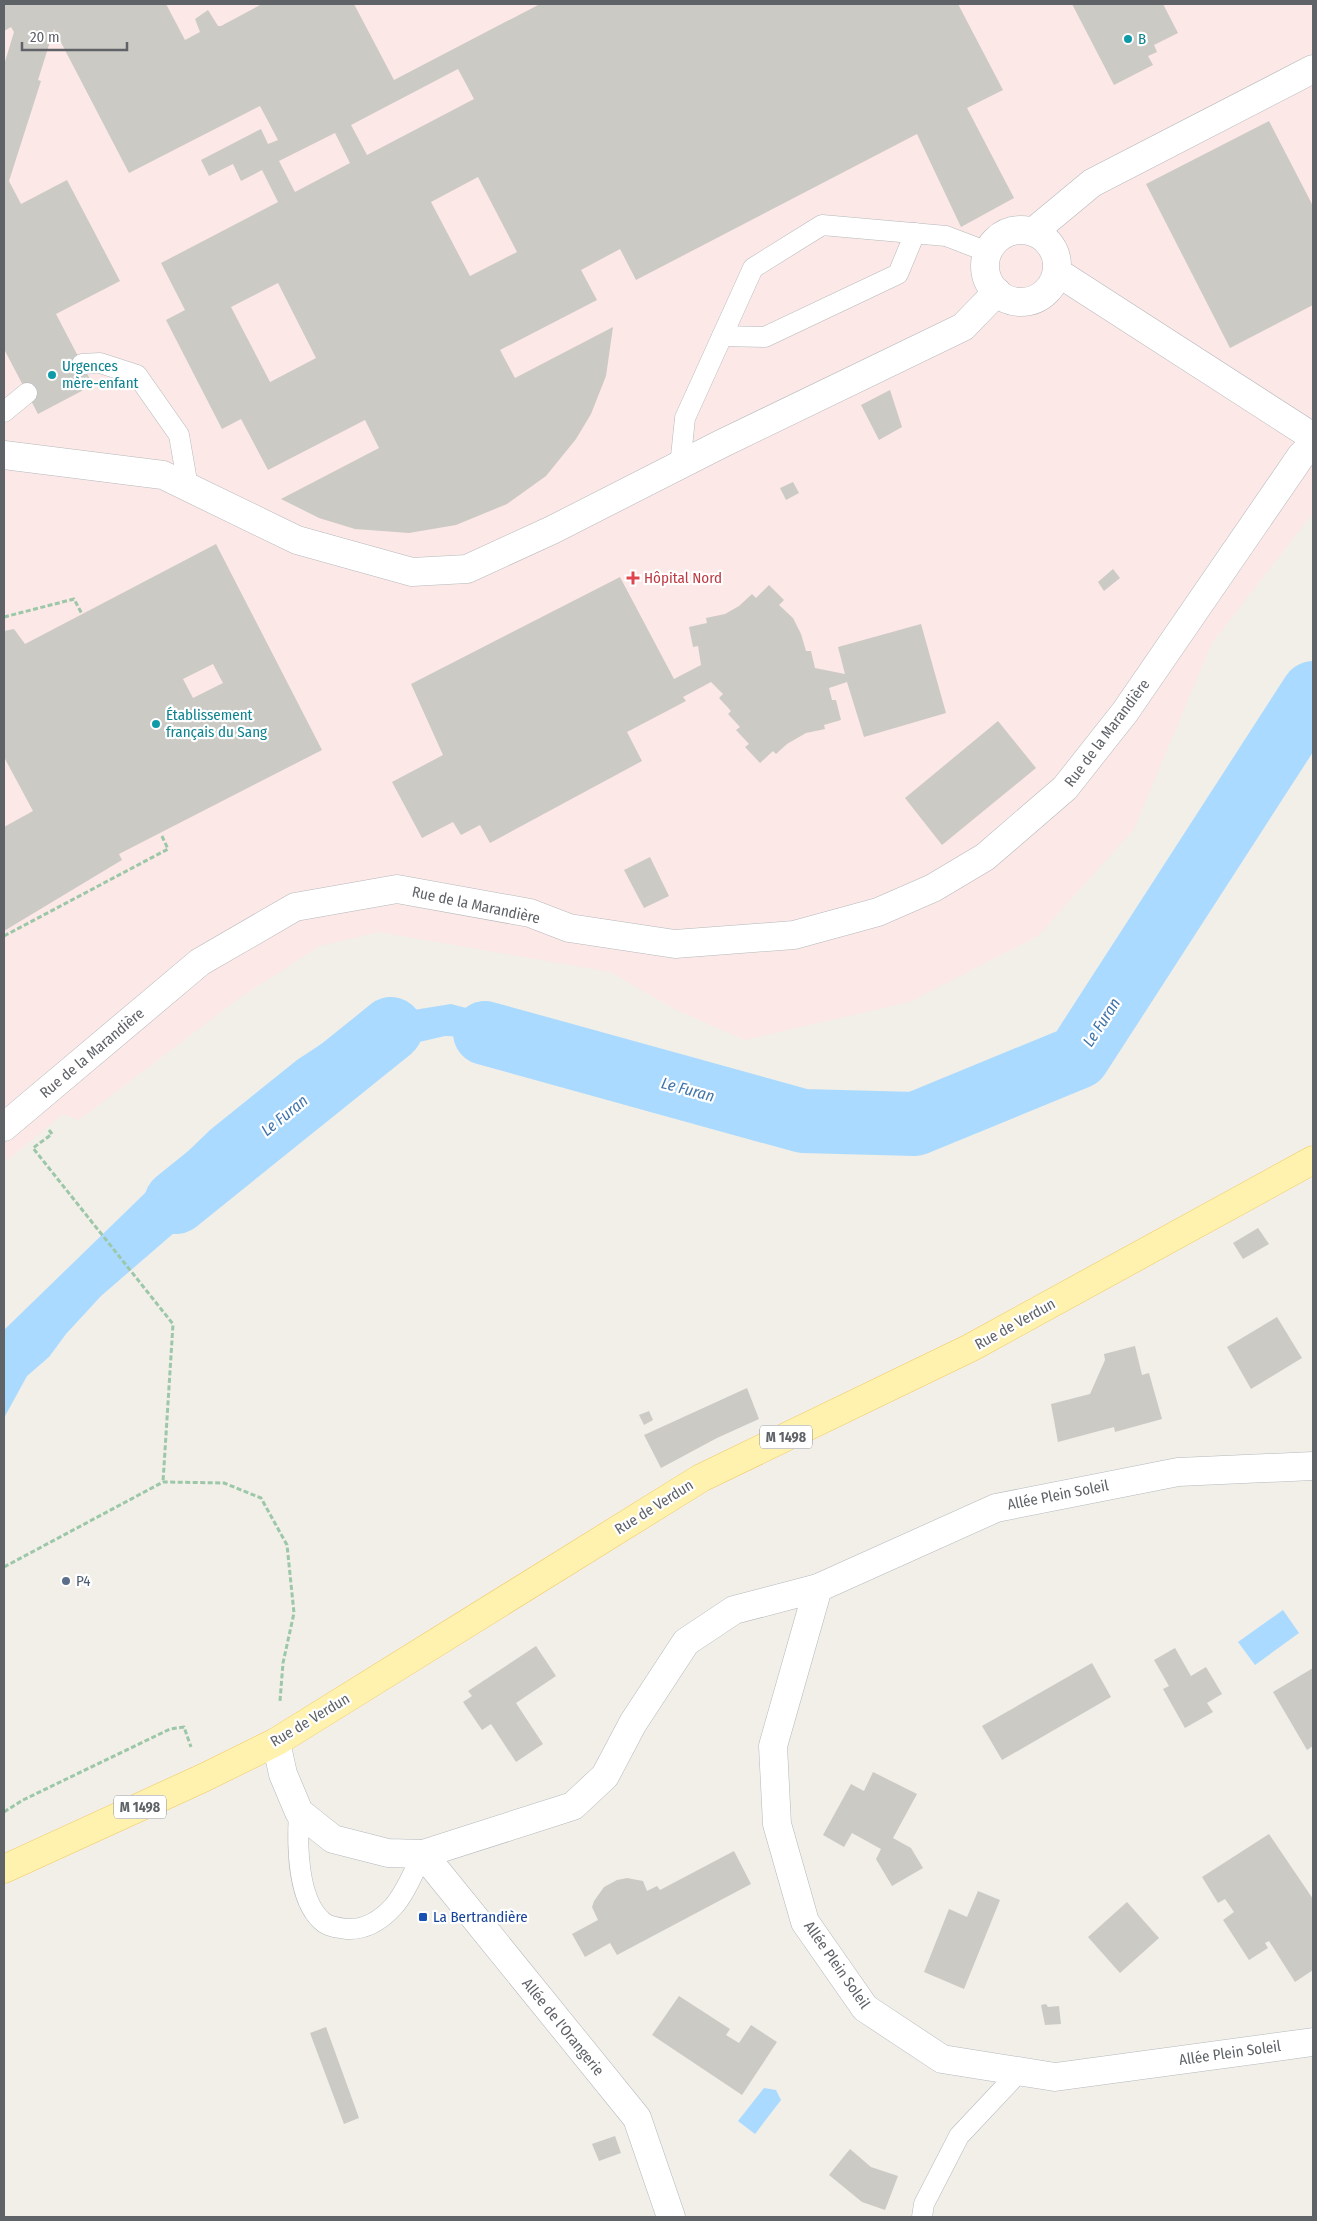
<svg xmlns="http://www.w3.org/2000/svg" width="1317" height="2221" font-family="'Fira Sans Condensed',sans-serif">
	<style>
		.medical { fill: #fce8e6 }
		.water { fill: #aadaff }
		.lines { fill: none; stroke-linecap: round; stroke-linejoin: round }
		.river { stroke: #aadaff; stroke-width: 64 }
		.building { fill: #cccac5; fill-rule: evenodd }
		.service-casing { stroke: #b5b8bc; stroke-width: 21 }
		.minor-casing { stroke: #b5b8bc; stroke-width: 29 }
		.primary-casing { stroke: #f2c960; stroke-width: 29 }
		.path { stroke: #9cc7a9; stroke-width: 3; stroke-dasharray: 5 2.5; stroke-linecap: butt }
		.service { stroke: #fff; stroke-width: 20 }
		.minor { stroke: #fff; stroke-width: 28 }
		.primary { stroke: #fff2af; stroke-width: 28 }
		.culture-dot { fill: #0f9aa8; stroke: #fff; stroke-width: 2 }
		.health-dot { fill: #e0444e; stroke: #fff; stroke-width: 2 }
		.service-dot { fill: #5c6f8a; stroke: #fff; stroke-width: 2 }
		.transit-dot { fill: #1a4fb4; stroke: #fff; stroke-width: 2 }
		.labels { text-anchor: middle; stroke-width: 4.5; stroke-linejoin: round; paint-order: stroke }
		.shield { fill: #fff; stroke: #8f9295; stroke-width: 1 }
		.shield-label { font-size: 14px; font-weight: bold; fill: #5f6368 }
		.culture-label { font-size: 15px; fill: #0d838f; stroke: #fff; text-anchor: start }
		.health-label { font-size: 15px; fill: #be3a42; stroke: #fff; text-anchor: start }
		.street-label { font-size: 15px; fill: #5f6368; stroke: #fff }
		.service-label { font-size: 15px; fill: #4e5e75; stroke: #fff; text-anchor: start }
		.transit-label { font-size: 15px; fill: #164399; stroke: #fff; text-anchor: start }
		.water-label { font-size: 16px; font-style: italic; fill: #4174aa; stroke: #fff }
	</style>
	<rect width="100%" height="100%" fill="#f1efe8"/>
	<path class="medical" d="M4 4H1313V513L1212 643 1134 829 1038 936 909 1002 745 1040 676 1010 610 972 379 932 320 946 238 999 79 1120 63 1114 4 1163Z"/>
	<g class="water">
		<path d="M1313 664V721L1245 835 1205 915 1116 1038 1085 1073 1038 1103 975 1128 909 1140 839 1127 804 1133H774L696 1123 651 1112 608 1098 567 1082 533 1058 499 1038 445 1036 389 1049 344 1070 259 1130 182 1226 101 1296 66 1334 49 1357 27 1376 4 1418V1330L210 1130 297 1060 335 1035 395 1013 451 1004 496 1016 531 1029 583 1067 606 1077 759 1108 783 1111 891 1103 974 1104 1017 1085 1049 1066 1125 991 1142 966 1197 880 1250 786Z"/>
		<path d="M1283 1610 1299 1633 1255 1665 1238 1642Z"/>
		<path d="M764 2088 776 2090 781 2100 755 2134 738 2121Z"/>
	</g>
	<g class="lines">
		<g class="river">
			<path d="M485 1033 803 1121 915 1124 1078 1057 1313 693"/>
			<path d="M176 1202 391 1029"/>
		</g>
	</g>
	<g class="building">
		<path d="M4 4H166L185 40 200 32 195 19 208 10 218 26H221L262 4H354L394 80 540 4H958L1003 90 967 108 1014 198 961 227 917 134 636 280 620 249 581 270 597 300 500 350 515 378 613 327 606 376 591 414 576 439 546 476 507 504 456 525 409 533 355 529 319 518 281 499 379 448 365 420 268 470 241 419 222 429 166 320 185 310 161 263 278 202 262 170 241 181 233 164 209 176 201 160 261 129 268 144 278 140 260 106 129 173 54 29 38 80 41 81 9 181 21 204 67 180 120 281 56 314 93 385 38 414 4 349V65L14 32 11 27 4 31ZM458 69 474 99 367 155 351 125ZM335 133 350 163 295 192 279 161ZM478 177 517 252 470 276 431 202ZM278 283 316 358 270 382 231 307Z"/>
		<path d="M1072 4H1163L1178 33 1154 45 1157 52 1148 56 1153 65 1114 85Z"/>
		<path d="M1269 121 1313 206V305L1230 348 1146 184Z"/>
		<path d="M890 390 902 427 879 440 861 405Z"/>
		<path d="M793 482 799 493 786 500 780 488Z"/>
		<path d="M216 544 322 750 119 854 122 860 4 931V827L33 811 4 757V631L14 629 25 644ZM213 664 223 683 193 698 183 679Z"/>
		<path d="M1113 569 1120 578 1104 591 1098 582Z"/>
		<path d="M620 577 674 679 701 665 698 646 693 647 689 627 707 623 706 618 725 614 739 606 752 594 756 598 769 585 784 600 779 605 793 618 801 634 806 651H811L815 668 845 674 838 647 921 624 946 713 864 737 847 682 829 688 832 700H836L841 720 824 725 825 729 806 733 787 744 776 754 773 751 760 763 745 747 749 744 736 730 740 727 728 714 731 711 719 698 723 694 711 682 683 697 686 701 627 732 642 761 490 843 480 825 461 835 453 822 422 838 392 782 443 755 411 684Z"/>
		<path d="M998 721 1036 768 942 845 905 798Z"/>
		<path d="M650 857 669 896 644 908 624 870Z"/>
		<path d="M1258 1228 1269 1244 1243 1259 1233 1243Z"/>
		<path d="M1277 1317 1302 1358 1251 1389 1227 1347Z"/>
		<path d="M1135 1346 1142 1375 1149 1373 1162 1419 1115 1432 1114 1427 1058 1442 1051 1404 1090 1394 1105 1360 1104 1354Z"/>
		<path d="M747 1388 759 1419 717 1438 661 1468 644 1435Z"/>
		<path d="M649 1411 653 1420 644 1425 639 1415Z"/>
		<path d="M536 1646 556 1676 516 1703 543 1744 516 1762 491 1724 482 1730 463 1702 472 1696 468 1691Z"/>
		<path d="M1175 1648 1191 1676 1206 1667 1222 1694 1207 1703 1213 1712 1185 1728 1163 1689 1169 1686 1154 1660Z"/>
		<path d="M1092 1663 1111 1697 1002 1760 982 1726Z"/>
		<path d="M1313 1668V1746L1307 1750 1273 1692Z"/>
		<path d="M873 1772 917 1794 893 1838 911 1848 923 1868 892 1886 876 1859 881 1849 852 1833 844 1847 823 1835 851 1784 864 1791Z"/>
		<path d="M1269 1834 1313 1899V1970L1295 1982 1269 1941 1265 1943 1268 1948 1249 1960 1223 1920 1234 1912 1225 1899 1218 1903 1202 1877Z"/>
		<path d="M734 1851 751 1884 617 1955 610 1943 585 1957 572 1934 598 1920 592 1907 594 1901 604 1887 617 1880 627 1878 643 1881 647 1891 657 1886 660 1890Z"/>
		<path d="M978 1891 1000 1900 964 1989 924 1972 949 1909 967 1917Z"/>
		<path d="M1127 1902 1159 1938 1120 1973 1088 1937Z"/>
		<path d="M679 1996 730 2029 726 2035 739 2043 751 2025 777 2042 742 2095 652 2035Z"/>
		<path d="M1046 2004 1048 2007 1059 2006 1061 2024 1045 2025 1041 2005Z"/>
		<path d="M326 2027 359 2118 344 2124 310 2033Z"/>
		<path d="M615 2136 621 2153 599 2161 592 2144Z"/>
		<path d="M850 2149 871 2167 898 2176 885 2210 862 2202 829 2175Z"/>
	</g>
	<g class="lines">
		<g class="service-casing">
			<g id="service">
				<path d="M722 336 765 337 898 274 915 233"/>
				<path d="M82 364 100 363 137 375 179 435 188 487"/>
				<path d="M4 412 27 393"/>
				<path d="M680 466 685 418 753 268 822 225 946 236 988 252"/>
				<path d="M299 1812C297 1843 297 1899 322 1921 328 1927 339 1928 347 1929 365 1930 381 1920 393 1907 406 1893 414 1870 423 1854"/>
				<path d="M922 2217 924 2204 959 2136 1019 2072"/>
			</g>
		</g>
		<g class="minor-casing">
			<g id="minor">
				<circle cx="1021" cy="266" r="36"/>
				<path d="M1033 232 1092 183 1313 69"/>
				<path d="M1057 272 1313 437"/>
				<path d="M4 455 163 475 297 540 412 572 467 569 552 530 721 444 963 327 997 292"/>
				<path d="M4 1127 200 962 295 907 397 889 530 913 569 928 675 944 794 935 878 912 933 888 985 857 1065 788 1125 712 1301 456 1313 444"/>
				<path d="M818 1588 773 1746 777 1824 805 1922 865 2008 942 2059 1055 2077 1313 2042"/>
				<path d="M276 1742 283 1774 299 1812 333 1839 388 1853 423 1854 573 1806 605 1776 633 1723 686 1642 734 1610 818 1588 996 1508 1178 1472 1313 1466"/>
				<path d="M423 1854 637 2118 671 2217"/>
			</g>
		</g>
		<g class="primary-casing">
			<path id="primary" d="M4 1869 203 1778 276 1742 701 1478 970 1348 1313 1160"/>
		</g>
		<g class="path">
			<path d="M4 617 74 599 82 614"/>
			<path d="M4 936 168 849 161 834"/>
			<path d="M49 1130 52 1134 33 1148 173 1324 163 1482"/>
			<path d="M4 1567 163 1482 224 1483 261 1498 287 1545 294 1613 283 1663 280 1701"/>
			<path d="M4 1812 23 1800 170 1729 184 1727 191 1747"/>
		</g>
		<use href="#service" class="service"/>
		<use href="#minor" class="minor"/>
		<use href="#primary" class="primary"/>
	</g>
	<g class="culture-dot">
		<circle cx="1128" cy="39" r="5"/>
		<circle cx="52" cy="375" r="5"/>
		<circle cx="156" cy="724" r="5"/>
	</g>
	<path class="health-dot" d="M630.5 570.5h5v5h5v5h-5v5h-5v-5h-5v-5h5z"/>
	<circle class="service-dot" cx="66" cy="1581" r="5"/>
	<rect class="transit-dot" x="418" y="1912" width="10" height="10" rx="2.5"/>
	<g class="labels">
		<g class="shield">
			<rect x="760" y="1425.5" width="52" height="23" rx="4"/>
			<rect x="114" y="1795.5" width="52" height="23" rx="4"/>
		</g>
		<g class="shield-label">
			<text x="786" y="1442">M 1498</text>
			<text x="140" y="1812">M 1498</text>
		</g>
		<g class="culture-label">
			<text x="1138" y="44">B</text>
			<text x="62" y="371">Urgences<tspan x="62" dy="17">mère-enfant</tspan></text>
			<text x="166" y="720">Établissement<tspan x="166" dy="17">français du Sang</tspan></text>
		</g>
		<g class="health-label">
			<text x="644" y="583">Hôpital Nord</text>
		</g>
		<g class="street-label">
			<text transform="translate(1107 733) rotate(-53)" y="5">Rue de la Marandière</text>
			<text transform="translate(476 905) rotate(12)" y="5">Rue de la Marandière</text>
			<text transform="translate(92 1053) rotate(-40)" y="5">Rue de la Marandière</text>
			<text transform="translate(1015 1324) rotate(-29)" y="5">Rue de Verdun</text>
			<text transform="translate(1058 1495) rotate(-11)" y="5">Allée Plein Soleil</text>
			<text transform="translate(654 1507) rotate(-32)" y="5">Rue de Verdun</text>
			<text transform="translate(310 1720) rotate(-31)" y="5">Rue de Verdun</text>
			<text transform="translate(837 1965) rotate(55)" y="5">Allée Plein Soleil</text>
			<text transform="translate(563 2027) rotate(51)" y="5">Allée de l'Orangerie</text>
			<text transform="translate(1230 2053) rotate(-8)" y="5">Allée Plein Soleil</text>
		</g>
		<g class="service-label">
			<text x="76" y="1586">P4</text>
		</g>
		<g class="transit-label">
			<text x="433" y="1922">La Bertrandière</text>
		</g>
		<g class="water-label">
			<text transform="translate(1101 1022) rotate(-57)" y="6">Le Furan</text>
			<text transform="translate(688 1089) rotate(15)" y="6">Le Furan</text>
			<text transform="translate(284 1115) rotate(-39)" y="6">Le Furan</text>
		</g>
	</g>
	<rect width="1317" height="2221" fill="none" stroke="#5f6368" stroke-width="10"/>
	<path d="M22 42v8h105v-8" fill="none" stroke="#5f6368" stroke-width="2.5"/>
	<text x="30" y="42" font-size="15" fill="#5f6368" stroke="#ffffff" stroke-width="4" paint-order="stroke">20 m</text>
</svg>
